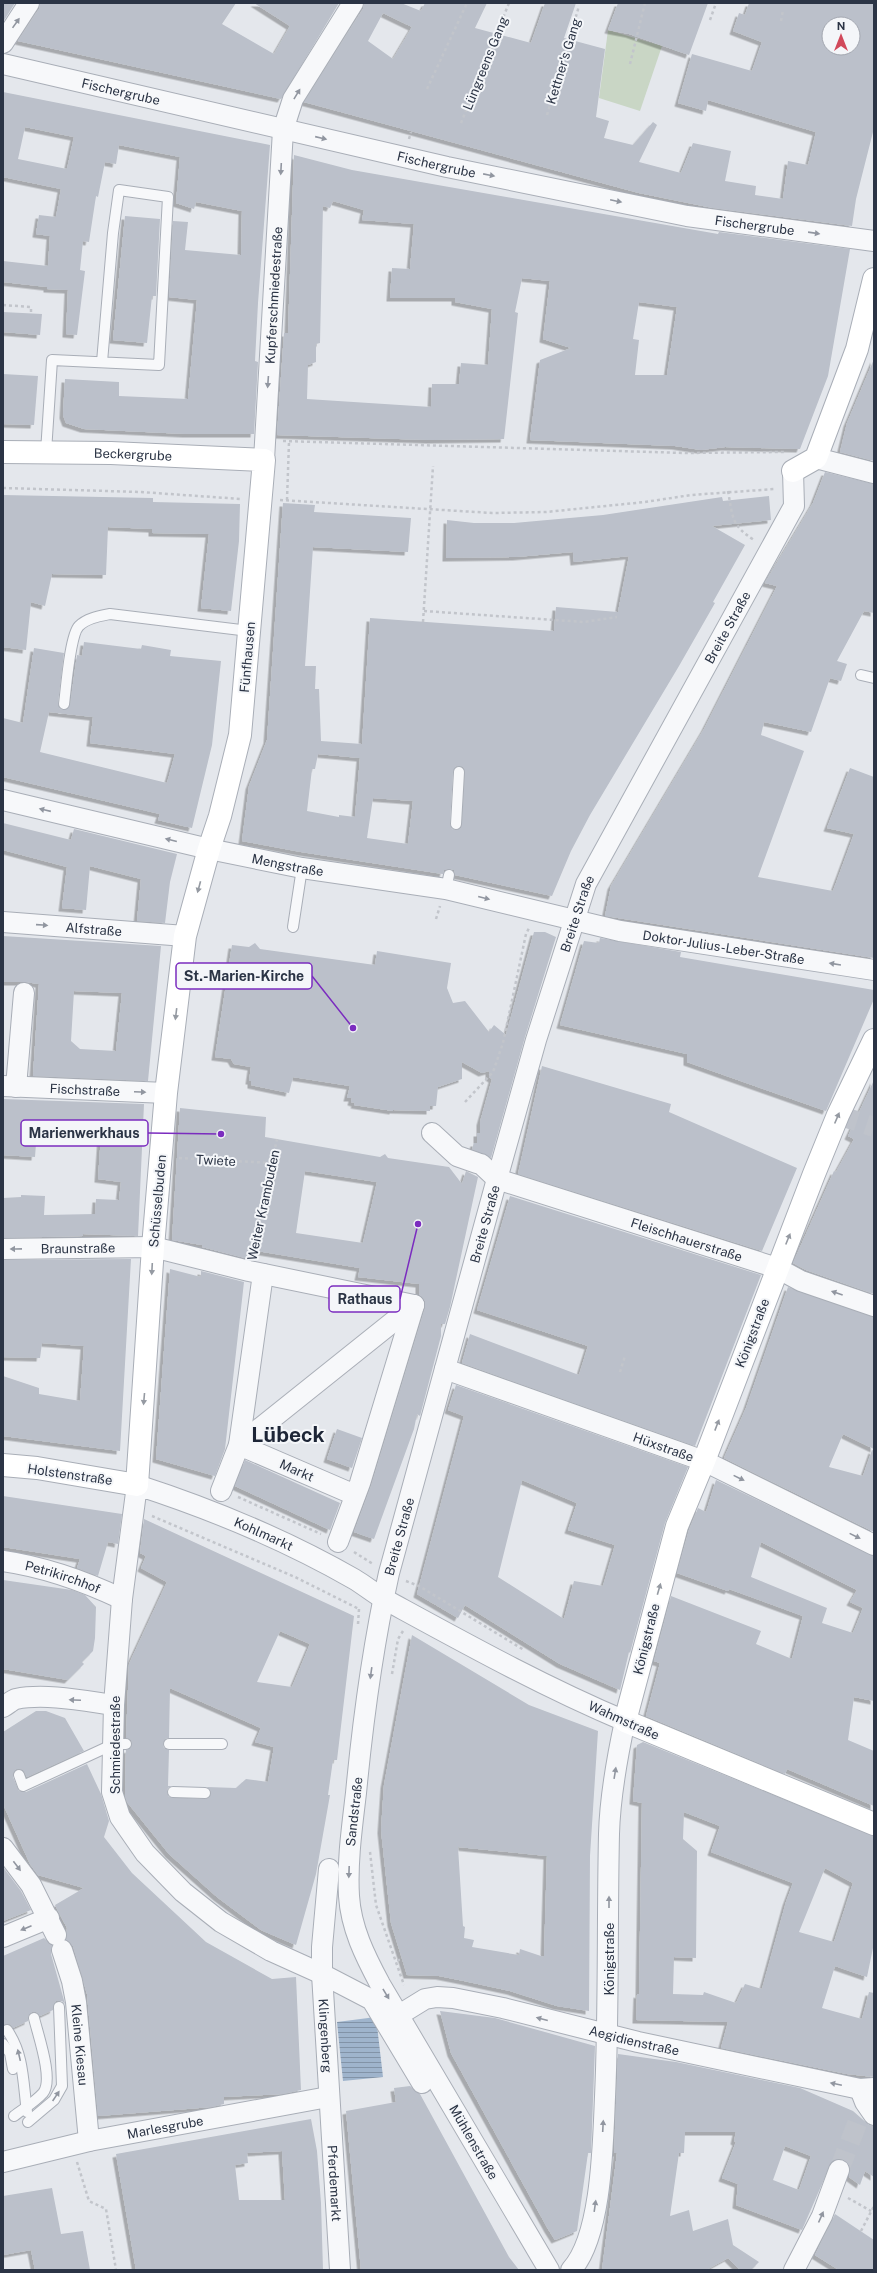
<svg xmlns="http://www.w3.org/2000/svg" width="877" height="2273" font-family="'Public Sans',sans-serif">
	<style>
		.green { fill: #c9d6c5 }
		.water { fill: url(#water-rules) }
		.building { fill: #bbc0ca; fill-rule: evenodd; filter: url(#shadow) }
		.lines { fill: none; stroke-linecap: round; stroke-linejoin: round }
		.street-tunnel { stroke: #bfc3cb; stroke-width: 20; stroke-dasharray: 20 10; stroke-linecap: butt }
		.lane-casing { stroke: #a9aeb7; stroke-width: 12 }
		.street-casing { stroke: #a9aeb7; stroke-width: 22 }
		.secondary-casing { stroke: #a9aeb7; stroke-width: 24 }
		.path { stroke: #c2c5cb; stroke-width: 2.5; stroke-dasharray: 3 3; stroke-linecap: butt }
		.lane { stroke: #f7f8fa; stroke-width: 10 }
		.street { stroke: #f7f8fa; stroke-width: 20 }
		.secondary { stroke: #fff; stroke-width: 22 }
		.oneway { fill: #9196a0 }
		.oneway2 { fill: #959aa2 }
		.labels { text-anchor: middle; stroke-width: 4; stroke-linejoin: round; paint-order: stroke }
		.street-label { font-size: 13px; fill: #2b3445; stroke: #f4f6f9 }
		.town-label { font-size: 21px; font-weight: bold; fill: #1d2536; stroke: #f4f6f9 }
		.leader { fill: none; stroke: #7b2cbf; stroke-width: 1.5 }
		.callout-dot { fill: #7b2cbf; stroke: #f4f6f9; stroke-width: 1.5 }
		.callout { fill: #f4f6f9; stroke: #7b2cbf; stroke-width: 1.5 }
		.callout-label { font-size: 14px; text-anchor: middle; font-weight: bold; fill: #2b3445 }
	</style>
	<defs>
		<pattern id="water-rules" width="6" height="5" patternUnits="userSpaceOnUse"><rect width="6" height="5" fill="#9fb4cc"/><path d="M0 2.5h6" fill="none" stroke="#8293a7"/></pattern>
		<filter id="shadow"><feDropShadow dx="-3.5" dy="3.5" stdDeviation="0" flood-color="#0004"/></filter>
	</defs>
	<rect width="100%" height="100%" fill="#e4e7ec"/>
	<path class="green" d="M608 30 662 46 640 111 599 98Z"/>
	<path class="water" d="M376 2017 383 2077 343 2081 337 2022Z"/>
	<g class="building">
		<path d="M3 3H15L3 22Z"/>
		<path d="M40 3H236L222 24 274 54 290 26 254 3H339L281 99 18 41 39 9Z"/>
		<path d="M364 3H401L421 11 425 3H487L475 28 531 43 545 3H576L564 38 605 49 596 117 609 121 604 138 633 145 653 122 657 125 639 162 681 173 693 143 731 151 725 181 756 186 755 195 783 199 788 161 808 165 816 132 708 100 706 111 678 103 692 54 752 71 762 42 733 31 739 13 745 15 749 3H874V128L856 199 852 226 713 208 639 193 304 102 363 9ZM383 13 412 27 393 59 368 41ZM829 24H853V48H829Z"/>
		<path d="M618 3H708L689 55 629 34 608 30Z"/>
		<path d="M3 92 270 145 258 303 255 361 258 362 254 434H186L84 429 66 423 63 415 65 379 119 382V396L188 399 197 300 169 297 173 221 188 222 185 250 241 255 242 211 196 202 194 209 176 203 180 157 119 145 116 164 105 162 98 197 96 196 89 242 83 241 80 270 85 271 77 335 66 334 68 290 47 289V287L3 282V261L48 266 50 236 36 234 39 215 56 217 61 189 3 177ZM25 127 74 137 67 169 18 159Z"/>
		<path d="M294 155 352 170 718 234 719 232 850 249 828 376 800 449 725 447 701 450 675 446 530 440 540 360 571 348 543 339 550 281 522 278 515 312 518 313 504 439 430 440 277 435 284 333H288ZM333 201 364 210 362 220 414 224 410 269 392 268 390 298H455V302L492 309 488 365 461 363 459 384H432L431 407 307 399 308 365 316 362V344L320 343 323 206 330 208ZM639 302 677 307 667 375H635L639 340 633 339Z"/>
		<path d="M125 216 160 219 156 296H152L147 343 113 340Z"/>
		<path d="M3 312 42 314 40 335 3 332Z"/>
		<path d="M874 359V461L840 452 847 423Z"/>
		<path d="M3 374 38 376 34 425 3 424Z"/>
		<path d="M825 472 874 484V613L864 611 837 661 847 664 841 681 830 678 811 732 764 722 761 735 804 751 758 877 833 891 854 834 827 828 850 768 874 777V958L605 916 611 886 704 729 777 586 765 583 813 503Z"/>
		<path d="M3 495 153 498V502L240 504 239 541 231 611 201 608 209 534 152 533V529L108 527 106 575 52 574 45 606 31 602 26 650 3 647Z"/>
		<path d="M769 496 771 520 712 526 745 545 713 602 715 603 679 666 590 815 571 851 552 896 455 875 454 870 450 869 444 870 443 874 301 852 242 841 249 786 267 740 283 503 315 505 314 512 411 518 408 552 313 547 305 666H316L315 689H319L321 741 362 744 370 618 554 631 556 607 618 612 629 556 574 562 573 552 516 557 446 558 447 520 474 523H514L603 515 722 497 723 501ZM318 754 360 758 355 817 339 815V817L307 811 312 769H315ZM456 766 463 767 465 772 462 824 461 828 456 830 452 829 450 824 453 772ZM373 798 413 801 408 844 367 838Z"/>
		<path d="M84 642 141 649 142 645 171 650 170 656 221 661 212 745 192 828 158 820 160 814 3 777V718L23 723 34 648 64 653 58 703 60 709 64 710 70 705 77 655 82 656ZM49 712 93 717 90 743 175 754 167 783 40 752Z"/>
		<path d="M3 823 71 840 74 829 177 854 170 882 165 923 137 921 141 879 90 866 86 910 62 908 67 867 3 850Z"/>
		<path d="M534 932H545L556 937 525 1037 491 1158 472 1149 474 1143H477V1133H480V1122L492 1079 489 1077V1071L482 1073 462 1062V1079L438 1087 436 1106H430V1111L393 1110V1111L354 1105 355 1103 351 1102 352 1098H347L350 1086 293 1077 289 1093 251 1085V1081H249L251 1067 234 1064 231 1059 215 1057 232 945 249 947 255 943 260 949 375 965 377 951 451 963 447 988 453 1003 465 1001 489 1032 494 1025 506 1035Z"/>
		<path d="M3 936 161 946 148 1081 33 1076 39 984 25 982H3ZM74 991 122 993 116 1051 80 1049 71 1041Z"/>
		<path d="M600 938 681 952 680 957 874 990V999L826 1111 687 1062V1054L560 1025 584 941 599 943Z"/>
		<path d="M542 1066 671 1104 669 1112 797 1168 762 1251 518 1174Z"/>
		<path d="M874 1080V1294L806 1270 793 1263 834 1171 836 1172 854 1139 848 1136Z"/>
		<path d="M3 1099 144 1104 138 1236 83 1234V1236L3 1238V1198L21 1197V1195L45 1196 44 1215 95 1214 96 1199 119 1200 121 1182 98 1179 101 1135 37 1130 35 1157 3 1155Z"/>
		<path d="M180 1108 266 1117 265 1137 380 1157 385 1154 388 1158 449 1167 462 1184 466 1171 478 1177 450 1307 445 1324H441V1336L420 1416 417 1414 414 1429 374 1539 354 1532 371 1486 425 1308V1301L419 1294V1284L358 1277 360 1268 251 1250 249 1259 202 1247V1245L172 1240ZM305 1171 377 1182 363 1243 296 1233Z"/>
		<path d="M510 1196 761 1275 695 1446 462 1363 470 1334 579 1375 588 1346 477 1310Z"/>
		<path d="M131 1259 120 1451 3 1436V1376L39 1388V1394L80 1401 84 1346 42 1343 40 1358 3 1357V1260Z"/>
		<path d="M170 1269 201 1277V1271L244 1282 225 1449 215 1476 156 1459Z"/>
		<path d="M788 1287 874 1317V1449L843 1434 829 1467 863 1476 872 1450 874 1451V1532L724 1458 746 1408Z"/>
		<path d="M456 1385 688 1467 665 1523 630 1653 629 1652 620 1690 560 1664 465 1605 458 1618 417 1594 464 1416 448 1410ZM522 1480 577 1503 568 1530 615 1545 603 1586 574 1581 564 1619 498 1577Z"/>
		<path d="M337 1429 362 1438 352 1468 327 1459Z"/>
		<path d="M245 1460 340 1503 330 1530 235 1486Z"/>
		<path d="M716 1480 874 1556V1701L854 1697 848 1740 874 1751V1806L787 1769 785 1774 646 1716 660 1663 654 1661 671 1596 761 1631 756 1644 792 1659 803 1616 729 1589 728 1591 677 1573 689 1530 698 1508 706 1512ZM761 1542 857 1590 850 1602 863 1608 853 1633 822 1623 827 1608 751 1577Z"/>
		<path d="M3 1496 122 1514 118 1544 108 1542 98 1576 77 1568 80 1559 3 1547Z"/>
		<path d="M144 1519 354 1616 337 1760H333L328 1795H330L316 1874 296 1945 261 1930 217 1897 169 1854 127 1802 125 1796 126 1750 130 1749 132 1744 131 1740 126 1738 129 1664 167 1582 141 1568 146 1556 140 1553ZM280 1631 310 1644 292 1687 257 1682ZM170 1688 261 1728 255 1742 274 1747 268 1782 246 1779 236 1788 207 1787 210 1790 211 1794 205 1799 169 1797 167 1792 168 1788 172 1786H168L169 1750 164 1748 163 1744 165 1739 169 1738Z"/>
		<path d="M3 1580 72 1590 85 1595 96 1607 95 1638 93 1651 82 1662 84 1664 68 1680 3 1669Z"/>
		<path d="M412 1635 529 1705 598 1731 590 1856 589 2011 557 2006 510 1991 464 1981 439 1976 407 1975 391 1923 381 1830 384 1785ZM458 1847 547 1856 544 1957 520 1949 519 1955 472 1947 474 1940 464 1938 465 1927 463 1926Z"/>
		<path d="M36 1711H46L65 1718 84 1751 27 1777 23 1770 16 1769 13 1777 19 1791 26 1792 87 1764 101 1794 109 1821 104 1837 132 1873 206 1942 272 1979 296 1977 301 2090 283 2094 224 2097V2104L212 2107 98 2116 87 1994 73 1946 66 1940 67 1928 55 1905 84 1888 38 1875 30 1864 3 1804V1732Z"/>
		<path d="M643 1742 874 1836V1943L867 1977 835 1966 822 2008 862 2019 869 1992 874 1993V2077L847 2074 721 2048 728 2022 636 2020 637 1994 639 1995 642 1803 633 1801 637 1745ZM684 1812 720 1826 711 1852 793 1883 786 1902 762 1989 745 1984 736 2003 704 1992 703 1995 673 1994 674 1957 696 1958 697 1851 683 1839ZM825 1868 853 1883 834 1942 799 1932Z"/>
		<path d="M3 1867 21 1891 31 1910 3 1921Z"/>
		<path d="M44 1938 52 1945 51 1954 65 2004 62 2001H56L53 2010 40 2016 36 2012H32L28 2016V2021L13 2028 10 2024 3 2025V1956Z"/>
		<path d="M440 2011 495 2018 595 2046 591 2153H588L577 2231 555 2240 548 2229 451 2053Z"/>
		<path d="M618 2054 676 2062 800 2088 853 2111 869 2125 874 2126V2177L865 2171 860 2185 849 2177 850 2168 848 2162 837 2159 832 2161 802 2230 736 2205 738 2184 722 2178 736 2142 734 2141 736 2132H685L684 2153H679L670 2216 689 2210 693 2231 728 2219 733 2245 759 2262 751 2270H740L728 2258 706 2270H602L617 2153H614ZM785 2146 811 2156 799 2190 773 2180Z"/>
		<path d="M410 2086 420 2094 509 2257 519 2270H361L346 2111 396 2102 394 2088Z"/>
		<path d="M311 2119 317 2151 321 2203 323 2270H136L116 2154ZM282 2151 285 2200H239L235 2165 248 2163 247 2153Z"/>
		<path d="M52 2188 61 2234 83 2231 90 2270H35L31 2250 3 2255V2196Z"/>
		<path d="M835 2214 874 2240V2270H839L815 2255Z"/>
	</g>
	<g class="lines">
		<g class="street-tunnel">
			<path d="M838 1115 874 1127"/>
			<path d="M839 2170 860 2116"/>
		</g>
		<g class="lane-casing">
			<g id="lane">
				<path d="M46 452 52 360 159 365 168 197 119 190 113 233 102 362"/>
				<path d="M861 675 874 678"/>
				<path d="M64 704C66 689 70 635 79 626 87 618 100 616 110 614L249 631"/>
				<path d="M456 824 459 772"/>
				<path d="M446 889 449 875"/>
				<path d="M293 927 302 868"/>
				<path d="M169 1744H222"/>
				<path d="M19 1775 23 1786 114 1744H126"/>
				<path d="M173 1792 205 1793"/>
				<path d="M7 2030C24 2054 23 2083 27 2112"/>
				<path d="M3 2044 10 2053 13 2069"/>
				<path d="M14 2116C23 2109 35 2102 43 2093 54 2080 38 2035 34 2018"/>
				<path d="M28 2122 54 2100 62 2086 59 2007"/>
			</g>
		</g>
		<g class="street-casing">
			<g id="street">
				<path d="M3 43 29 3"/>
				<path id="s1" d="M3 64 447 167 687 216 874 241"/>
				<path d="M816 458 874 473"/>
				<path id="s2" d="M264 460 283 130 293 99 353 3"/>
				<path id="s3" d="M3 800 209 849 302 868 446 889 620 931 874 970"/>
				<path id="s4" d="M3 922 185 936"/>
				<path id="s5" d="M3 1086 166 1093"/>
				<path d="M16 1087 24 993"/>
				<path d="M432 1133 457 1156 477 1163"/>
				<path id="s6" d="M481 1164 497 1179 777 1268 801 1281 874 1306"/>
				<path id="s7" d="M3 1249 153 1247 249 1271 414 1305"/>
				<path id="s8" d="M445 1369 704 1461 874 1545"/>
				<path d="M221 1491 239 1445 263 1274"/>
				<path d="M355 1495 239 1445 414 1305"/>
				<path d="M338 1542 360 1483 414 1305"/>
				<path id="s9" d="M3 1561C45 1567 84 1581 122 1599"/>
				<path d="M3 1707C7 1705 12 1700 16 1699 45 1693 85 1701 114 1705"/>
				<path d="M3 1848 31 1885 56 1935"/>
				<path id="s10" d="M329 1869 322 1947V1974L340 2270"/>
				<path d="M3 1937 49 1918"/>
				<path id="s11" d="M62 1950 72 1981 76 2002 89 2141"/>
				<path id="s12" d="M399 2015 425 1999 437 1997 453 1998 503 2008 638 2042 860 2089 874 2088"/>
				<path id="s13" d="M422 2083 372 2000 322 1974 271 1951 221 1922 183 1892 145 1853 120 1817 112 1792 114 1705 122 1599 137 1485C211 1509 286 1540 354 1579 364 1585 374 1593 384 1599 463 1642 542 1686 625 1721 617 1758 610 1796 609 1834 607 1922 609 2010 605 2097 603 2142 602 2237 571 2270"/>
				<path d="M860 2089 865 2102 874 2115"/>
				<path id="s14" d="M3 2162 89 2141 328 2097"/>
				<path id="s15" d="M549 2270 380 1984C365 1956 351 1928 349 1896 347 1862 352 1827 356 1793 363 1719 373 1645 389 1573L497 1179 536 1040 586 884 794 506 793 471"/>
				<path d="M794 2270 822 2216 839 2170"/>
			</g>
		</g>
		<g class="secondary-casing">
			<g id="secondary">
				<path id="s16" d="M3 452 111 453 264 460 240 735 220 816 209 849 185 936 166 1093 153 1247 137 1485 37 1468 3 1465"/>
				<path d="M793 471 816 458 857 349 874 279"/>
				<path d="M874 1040 838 1115 814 1174 704 1461 677 1526 625 1721 874 1824"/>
			</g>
		</g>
		<g class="path">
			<path d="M710 20 716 3"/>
			<path d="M781 21 783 10"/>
			<path d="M630 64 645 3"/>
			<path d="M427 89 467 3"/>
			<path d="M547 115 579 6"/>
			<path d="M461 123 509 3"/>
			<path d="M409 139 411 132"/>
			<path d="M3 305 31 307V314"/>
			<path d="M283 441 685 453 784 452"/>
			<path d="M3 488 141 492 241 499"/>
			<path d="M728 491C733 518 731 525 754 540"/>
			<path d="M280 500 492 513 546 512 645 502 691 495 775 489"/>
			<path d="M287 500 289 442"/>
			<path d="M424 611 584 622 617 617"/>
			<path d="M423 622 433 466"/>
			<path d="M436 919 440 906"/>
			<path d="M465 1102 493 1072 503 1043 526 934 529 928"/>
			<path d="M179 1158 272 1163"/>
			<path d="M253 1253 277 1139"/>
			<path d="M620 1372 625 1356"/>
			<path d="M238 1497 321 1534"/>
			<path d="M152 1516 295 1577 359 1609"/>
			<path d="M354 1552 373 1564"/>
			<path d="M406 1581 419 1586 524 1650"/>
			<path d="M358 1624 359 1609"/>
			<path d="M392 1674 398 1639 403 1631"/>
			<path d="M370 1852 376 1905 404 1985"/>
			<path d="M397 1960H403"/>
			<path d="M77 2162 89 2201 106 2209 116 2270"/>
			<path d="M848 2198 871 2211"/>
			<path d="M861 2231 874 2206"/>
		</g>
		<use href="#lane" class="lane"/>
		<use href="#street" class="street"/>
		<use href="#secondary" class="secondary"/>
	</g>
	<defs><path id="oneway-solid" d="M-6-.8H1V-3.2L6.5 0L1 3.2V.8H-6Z"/></defs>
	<g class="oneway">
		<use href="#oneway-solid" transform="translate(16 23) rotate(-55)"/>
		<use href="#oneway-solid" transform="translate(297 94) rotate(-59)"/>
		<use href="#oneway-solid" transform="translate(321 138) rotate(13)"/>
		<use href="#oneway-solid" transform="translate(281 169) rotate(93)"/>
		<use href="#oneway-solid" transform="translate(489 175) rotate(11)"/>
		<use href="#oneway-solid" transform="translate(616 201) rotate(12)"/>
		<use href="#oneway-solid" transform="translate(814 233) rotate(8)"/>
		<use href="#oneway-solid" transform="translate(268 382) rotate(94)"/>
		<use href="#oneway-solid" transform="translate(45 810) rotate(-167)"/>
		<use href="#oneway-solid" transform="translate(171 840) rotate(-166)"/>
		<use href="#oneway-solid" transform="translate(484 898) rotate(14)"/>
		<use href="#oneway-solid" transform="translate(42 925) rotate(4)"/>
		<use href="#oneway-solid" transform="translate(835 964) rotate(-171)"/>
		<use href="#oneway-solid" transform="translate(140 1092) rotate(2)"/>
		<use href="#oneway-solid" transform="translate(16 1249) rotate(179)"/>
		<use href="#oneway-solid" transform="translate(837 1293) rotate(-161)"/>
		<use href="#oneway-solid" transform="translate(739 1478) rotate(26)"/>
		<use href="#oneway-solid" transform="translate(855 1536) rotate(26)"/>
		<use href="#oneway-solid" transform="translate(371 1673) rotate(98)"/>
		<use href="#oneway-solid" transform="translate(75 1700) rotate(-177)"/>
		<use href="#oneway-solid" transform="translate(615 1773) rotate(-81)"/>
		<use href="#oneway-solid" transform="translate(17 1866) rotate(53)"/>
		<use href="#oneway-solid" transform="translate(349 1872) rotate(92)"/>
		<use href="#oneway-solid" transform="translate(609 1902) rotate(-90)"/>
		<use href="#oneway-solid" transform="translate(26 1928) rotate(157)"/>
		<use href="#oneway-solid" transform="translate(386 1994) rotate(59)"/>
		<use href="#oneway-solid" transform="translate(542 2019) rotate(-165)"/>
		<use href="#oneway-solid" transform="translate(19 2055) rotate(-103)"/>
		<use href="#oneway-solid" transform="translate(836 2084) rotate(-168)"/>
		<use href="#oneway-solid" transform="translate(56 2096) rotate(-56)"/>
		<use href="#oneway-solid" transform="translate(603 2126) rotate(-87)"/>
		<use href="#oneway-solid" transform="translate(595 2206) rotate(-82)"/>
		<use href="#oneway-solid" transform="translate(821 2217) rotate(-66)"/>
	</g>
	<g class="oneway2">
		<use href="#oneway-solid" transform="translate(199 887) rotate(105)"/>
		<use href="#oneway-solid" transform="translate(176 1014) rotate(97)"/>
		<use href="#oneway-solid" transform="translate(837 1118) rotate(-67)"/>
		<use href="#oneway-solid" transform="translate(788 1239) rotate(-68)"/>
		<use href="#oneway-solid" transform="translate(152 1269) rotate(93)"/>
		<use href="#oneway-solid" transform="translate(144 1399) rotate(95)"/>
		<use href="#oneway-solid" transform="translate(717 1425) rotate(-69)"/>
		<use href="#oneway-solid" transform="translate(659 1589) rotate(-74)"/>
	</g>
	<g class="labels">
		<g class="street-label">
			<text transform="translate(563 61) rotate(-73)" y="5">Kettner's Gang</text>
			<text transform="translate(485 63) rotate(-68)" y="5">Lüngreens Gang</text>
			<text dy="5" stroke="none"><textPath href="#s1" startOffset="121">Fischergrube</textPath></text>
			<text dy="5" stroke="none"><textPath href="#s1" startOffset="445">Fischergrube</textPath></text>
			<text dy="5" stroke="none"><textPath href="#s1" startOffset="769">Fischergrube</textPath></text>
			<text dy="5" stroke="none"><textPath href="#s2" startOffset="165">Kupferschmiedestraße</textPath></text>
			<text dy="5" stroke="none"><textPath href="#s16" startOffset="130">Beckergrube</textPath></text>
			<text dy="5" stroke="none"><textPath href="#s15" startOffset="1762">Breite Straße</textPath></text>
			<text transform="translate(247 657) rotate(-85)" y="5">Fünfhausen</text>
			<text dy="5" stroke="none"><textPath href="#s3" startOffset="292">Mengstraße</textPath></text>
			<text dy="5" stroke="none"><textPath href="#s15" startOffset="1438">Breite Straße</textPath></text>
			<text dy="5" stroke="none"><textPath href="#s4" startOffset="91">Alfstraße</textPath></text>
			<text dy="5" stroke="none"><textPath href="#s3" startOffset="736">Doktor-Julius-Leber-Straße</textPath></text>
			<text dy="5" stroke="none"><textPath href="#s5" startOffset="82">Fischstraße</textPath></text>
			<text transform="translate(216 1160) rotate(3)" y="5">Twiete</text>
			<text transform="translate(157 1201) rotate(-85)" y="5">Schüsselbuden</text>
			<text transform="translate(263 1205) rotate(-78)" y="5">Weiter Krambuden</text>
			<text dy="5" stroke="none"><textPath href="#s15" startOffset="1114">Breite Straße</textPath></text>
			<text dy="5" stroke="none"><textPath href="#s6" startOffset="221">Fleischhauerstraße</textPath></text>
			<text dy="5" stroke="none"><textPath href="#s7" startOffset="75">Braunstraße</textPath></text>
			<text transform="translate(752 1333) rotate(-69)" y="5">Königstraße</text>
			<text dy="5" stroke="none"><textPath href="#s8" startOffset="232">Hüxstraße</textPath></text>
			<text transform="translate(297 1470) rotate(24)" y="5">Markt</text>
			<text transform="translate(70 1474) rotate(8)" y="5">Holstenstraße</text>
			<text dy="5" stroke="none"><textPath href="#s13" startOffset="884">Kohlmarkt</textPath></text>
			<text dy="5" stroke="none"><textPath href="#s15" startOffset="790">Breite Straße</textPath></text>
			<text dy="5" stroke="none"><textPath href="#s9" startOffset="62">Petrikirchhof</textPath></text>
			<text transform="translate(646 1639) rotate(-76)" y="5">Königstraße</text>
			<text transform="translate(624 1720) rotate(24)" y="5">Wahmstraße</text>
			<text transform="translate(115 1745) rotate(-90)" y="5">Schmiedestraße</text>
			<text dy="5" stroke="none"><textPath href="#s15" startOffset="511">Sandstraße</textPath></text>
			<text transform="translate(609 1959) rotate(-90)" y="5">Königstraße</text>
			<text dy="5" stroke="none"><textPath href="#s10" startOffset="167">Klingenberg</textPath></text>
			<text dy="5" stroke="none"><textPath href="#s12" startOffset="245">Aegidienstraße</textPath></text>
			<text dy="5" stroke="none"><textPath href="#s11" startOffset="97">Kleine Kiesau</textPath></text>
			<text dy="5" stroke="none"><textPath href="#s14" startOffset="166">Marlesgrube</textPath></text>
			<text transform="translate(474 2142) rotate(60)" y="5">Mühlenstraße</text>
			<text dy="5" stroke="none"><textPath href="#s10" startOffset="315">Pferdemarkt</textPath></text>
		</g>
		<g class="town-label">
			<text x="288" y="1442">Lübeck</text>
		</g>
	</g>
	<path class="leader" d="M353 1028L312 976M221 1134L148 1133M418 1224L400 1299"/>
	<g class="callout-dot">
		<circle cx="353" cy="1028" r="4"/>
		<circle cx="221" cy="1134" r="4"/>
		<circle cx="418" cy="1224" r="4"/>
	</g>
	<g class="callout">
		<rect x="176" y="963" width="136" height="26" rx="4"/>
		<rect x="21" y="1120" width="127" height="26" rx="4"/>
		<rect x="329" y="1286" width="71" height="26" rx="4"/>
	</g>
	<g class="callout-label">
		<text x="244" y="981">St.-Marien-Kirche</text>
		<text x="84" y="1138">Marienwerkhaus</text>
		<text x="365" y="1304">Rathaus</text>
	</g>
	<rect width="877" height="2273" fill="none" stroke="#2b3445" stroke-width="8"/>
	<g transform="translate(841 36)"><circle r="19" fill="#f4f6f9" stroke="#a4a8b1"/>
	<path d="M0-3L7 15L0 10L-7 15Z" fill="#d1495b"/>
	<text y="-6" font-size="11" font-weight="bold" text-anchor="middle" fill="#2b3445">N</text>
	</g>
</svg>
